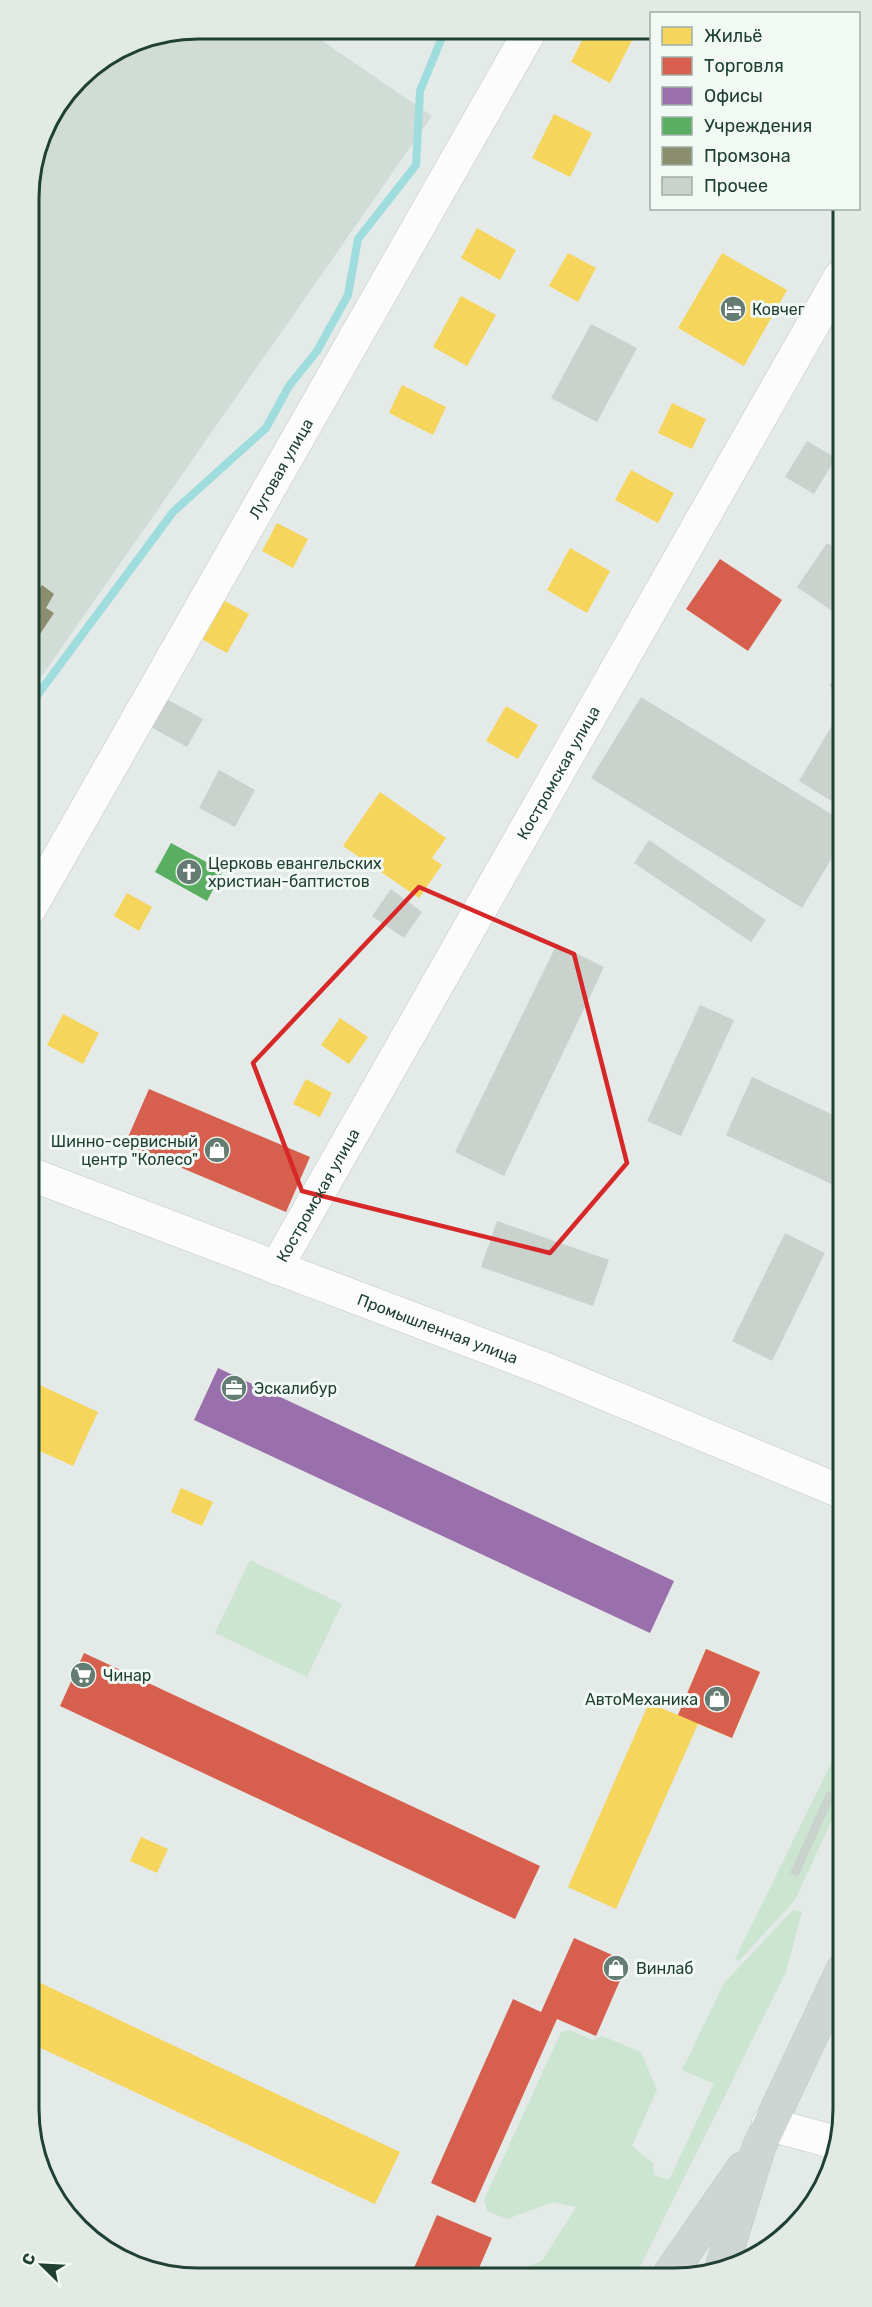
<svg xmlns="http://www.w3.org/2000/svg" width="872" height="2307" font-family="Rubik,sans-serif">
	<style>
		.built { fill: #d1dcd6 }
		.green { fill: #cbe5d0 }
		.homes { fill: #f6d55c }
		.shops { fill: #d6604d }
		.offices { fill: #9970ab }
		.public { fill: #5aae61 }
		.industry { fill: #8c8c6e }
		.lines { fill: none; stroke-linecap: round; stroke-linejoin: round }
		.stream { stroke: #9fdcdd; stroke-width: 8 }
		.building { fill: #cad2ce }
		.minor-casing { stroke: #c1c7c4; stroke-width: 34 }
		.major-casing { stroke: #bcc7c2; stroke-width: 34 }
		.minor { stroke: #fbfcfb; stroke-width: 33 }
		.major { stroke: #cdd6d3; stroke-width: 33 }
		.marked { fill: none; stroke: #d62828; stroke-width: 4.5; stroke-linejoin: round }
		.labels { text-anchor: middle; stroke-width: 6; stroke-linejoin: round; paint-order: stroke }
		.poi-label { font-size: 16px; fill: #1f4033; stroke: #f2f9f5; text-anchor: start }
		.street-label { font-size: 16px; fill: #1f4033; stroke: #f2f9f5 }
		.rim { fill: none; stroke: #1f4033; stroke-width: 3 }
	</style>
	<rect width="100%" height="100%" fill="#e4eae7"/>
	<path class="built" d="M198 29H305L432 116 30 693 29 186 46 123 86 71 133 41Z"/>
	<g class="green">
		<path d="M250 1560 342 1604 307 1677 215 1633Z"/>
		<path d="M832 1761 843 1765V1796L795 1900 739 1961 735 1959Z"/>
		<path d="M793 1910 802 1912 786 1972 636 2275H506L542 2261 576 2207 553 2202 507 2219 487 2211 484 2200 561 2032 569 2030 593 2040 602 2036 641 2052 657 2090 632 2146 653 2163 654 2175 669 2180 714 2084 682 2070 724 1983Z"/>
	</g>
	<g class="homes">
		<path d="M587 31H637L610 83 571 62Z"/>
		<path d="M554 114 592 133 570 177 532 158Z"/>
		<path d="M477 228 516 250 500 280 461 258Z"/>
		<path d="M568 253 596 268 578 302 549 286Z"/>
		<path d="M722 253 787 290 744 366 678 328Z"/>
		<path d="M461 296 496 315 467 366 433 347Z"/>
		<path d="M402 385 446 407 433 435 389 413Z"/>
		<path d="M672 403 706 419 692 449 658 433Z"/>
		<path d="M631 470 674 493 658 523 615 500Z"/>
		<path d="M277 523 308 539 293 568 262 551Z"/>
		<path d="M570 548 610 571 587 613 547 590Z"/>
		<path d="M219 598 249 614 227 653 198 637Z"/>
		<path d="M506 706 538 725 518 759 486 741Z"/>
		<path d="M380 792 446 838 432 858 442 865 419 898 343 846Z"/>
		<path d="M127 893 152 907 139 931 114 916Z"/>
		<path d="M63 1014 99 1033 83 1064 47 1045Z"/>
		<path d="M340 1018 368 1037 349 1064 321 1045Z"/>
		<path d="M306 1079 332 1093 320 1117 293 1104Z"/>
		<path d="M31 1381 98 1412 73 1466 31 1447Z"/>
		<path d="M181 1488 213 1502 202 1526 171 1512Z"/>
		<path d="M706 1649 760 1672 732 1738 698 1724 616 1909 568 1887 649 1703 678 1715Z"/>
		<path d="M141 1837 168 1849 157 1873 130 1861Z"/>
		<path d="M32 1979 400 2152 375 2204 32 2044Z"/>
	</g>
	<g class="shops">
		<path d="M720 559 782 600 748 651 686 609Z"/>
		<path d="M149 1089 310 1157 286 1212 125 1144Z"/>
		<path d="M706 1649 760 1672 732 1738 678 1715Z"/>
		<path d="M84 1653 540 1866 515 1919 60 1706Z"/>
		<path d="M574 1938 628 1962 596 2036 557 2019 475 2203 431 2183 513 1999 541 2012Z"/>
		<path d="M437 2215 492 2238 476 2275H411Z"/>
	</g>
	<path class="offices" d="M218 1368 674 1581 650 1633 194 1420Z"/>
	<path class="public" d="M171 843 223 871 207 901 155 872Z"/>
	<path class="industry" d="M42 585 54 594 46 608 54 613 32 646 30 644V604Z"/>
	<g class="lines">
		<path class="stream" d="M30 705 173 512 266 428 289 386 317 351 348 295 358 239 416 165 420 91 445 30"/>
	</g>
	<g class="building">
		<path d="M591 324 637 348 597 422 551 398Z"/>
		<path d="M807 441 836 458 814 494 785 477Z"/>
		<path d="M827 543 841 552V617L797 587Z"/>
		<path d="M841 669V695L829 686Z"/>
		<path d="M163 697 203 719 187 747 147 725Z"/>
		<path d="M641 697 841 820V843L802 908 591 778Z"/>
		<path d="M841 710V807L799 781Z"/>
		<path d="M219 770 255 790 235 827 199 808Z"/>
		<path d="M649 840 766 920 751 942 634 863Z"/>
		<path d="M391 889 422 912 404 938 372 916Z"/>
		<path d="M557 944 604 967 504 1176 455 1152Z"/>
		<path d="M700 1005 734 1020 681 1136 647 1121Z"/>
		<path d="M752 1077 842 1119V1189L726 1135Z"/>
		<path d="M497 1221 609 1260 593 1306 481 1267Z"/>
		<path d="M785 1233 825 1253 772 1361 732 1341Z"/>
		<path d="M842 1380V1399L835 1395Z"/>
		<path d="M827 1791 835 1795 798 1877 790 1873Z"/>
	</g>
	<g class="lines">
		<g class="minor-casing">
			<g id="minor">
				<path id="s1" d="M30 908 530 31"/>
				<path id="s2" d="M30 1174 545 1369 842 1492"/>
				<path id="s3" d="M276 1268 840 277"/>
				<path d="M768 2124 838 2143"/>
			</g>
		</g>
		<g class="major-casing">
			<g id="major">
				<path d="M721 2270 759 2147 843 1969"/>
				<path d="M669 2275 743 2168"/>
			</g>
		</g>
		<use href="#minor" class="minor"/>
		<use href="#major" class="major"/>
	</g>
	<path class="marked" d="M419 887 574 954 627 1163 550 1253 302 1191 253 1063Z"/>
	<defs>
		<g id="hotel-disc" transform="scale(1.35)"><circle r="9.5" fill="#647c72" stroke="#f2f9f5"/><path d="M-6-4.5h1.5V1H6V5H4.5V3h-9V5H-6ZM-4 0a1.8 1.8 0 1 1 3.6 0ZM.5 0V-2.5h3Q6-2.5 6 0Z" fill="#fff"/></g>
		<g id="church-disc" transform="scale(1.35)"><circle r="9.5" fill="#647c72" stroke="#f2f9f5"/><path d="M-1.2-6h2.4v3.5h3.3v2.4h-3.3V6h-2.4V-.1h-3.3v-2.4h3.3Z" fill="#fff"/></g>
		<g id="shop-disc" transform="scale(1.35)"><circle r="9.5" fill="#647c72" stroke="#f2f9f5"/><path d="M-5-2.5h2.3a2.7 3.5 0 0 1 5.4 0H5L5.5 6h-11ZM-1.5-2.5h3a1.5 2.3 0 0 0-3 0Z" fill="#fff"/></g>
		<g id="office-disc" transform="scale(1.35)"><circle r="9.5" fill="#647c72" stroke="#f2f9f5"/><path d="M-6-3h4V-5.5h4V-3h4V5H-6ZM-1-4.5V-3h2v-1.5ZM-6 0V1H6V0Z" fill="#fff"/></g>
		<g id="supermarket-disc" transform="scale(1.35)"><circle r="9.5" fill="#647c72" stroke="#f2f9f5"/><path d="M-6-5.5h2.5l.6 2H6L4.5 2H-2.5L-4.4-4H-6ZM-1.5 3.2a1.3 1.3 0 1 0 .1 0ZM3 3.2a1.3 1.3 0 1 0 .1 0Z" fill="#fff"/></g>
	</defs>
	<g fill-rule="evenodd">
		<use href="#hotel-disc" x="733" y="309"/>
		<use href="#church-disc" x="189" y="872"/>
		<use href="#shop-disc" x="217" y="1150"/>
		<use href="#office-disc" x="234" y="1388"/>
		<use href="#supermarket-disc" x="83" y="1675"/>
		<use href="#shop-disc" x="717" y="1699"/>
		<use href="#shop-disc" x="616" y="1968"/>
	</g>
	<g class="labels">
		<g class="poi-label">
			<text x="752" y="315">Ковчег</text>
			<text x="208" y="869">Церковь евангельских<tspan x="208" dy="18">христиан-баптистов</tspan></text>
			<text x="198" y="1147" text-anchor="end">Шинно-сервисный<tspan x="198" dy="18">центр "Колесо"</tspan></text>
			<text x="254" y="1394">Эскалибур</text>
			<text x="103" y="1681">Чинар</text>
			<text x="698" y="1705" text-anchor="end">АвтоМеханика</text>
			<text x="636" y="1974">Винлаб</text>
		</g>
		<g class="street-label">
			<text dy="6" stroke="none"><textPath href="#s1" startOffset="506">Луговая улица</textPath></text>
			<text dy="6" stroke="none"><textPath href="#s3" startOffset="570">Костромская улица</textPath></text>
			<text dy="6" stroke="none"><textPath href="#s3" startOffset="84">Костромская улица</textPath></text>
			<text dy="6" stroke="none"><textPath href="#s2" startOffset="436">Промышленная улица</textPath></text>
		</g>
	</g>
	<path d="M0 0H872V2307H0ZM198 39H674A159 159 0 0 1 833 198V2109A159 159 0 0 1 674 2268H198A159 159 0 0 1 39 2109V198A159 159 0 0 1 198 39Z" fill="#e1eae5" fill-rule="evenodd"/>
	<path class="rim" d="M198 39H674A159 159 0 0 1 833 198V2109A159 159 0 0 1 674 2268H198A159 159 0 0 1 39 2109V198A159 159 0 0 1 198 39Z"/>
	<rect x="650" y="12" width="210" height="198" fill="#f2f9f5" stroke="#9eafa7" stroke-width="1.5"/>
	<rect x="662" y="27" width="30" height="18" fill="#f6d55c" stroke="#9eafa7" stroke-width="1.5"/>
	<text x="704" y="42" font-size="18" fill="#1f4033">Жильё</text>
	<rect x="662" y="57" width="30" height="18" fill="#d6604d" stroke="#9eafa7" stroke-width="1.5"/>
	<text x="704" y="72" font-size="18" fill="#1f4033">Торговля</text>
	<rect x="662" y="87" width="30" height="18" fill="#9970ab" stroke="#9eafa7" stroke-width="1.5"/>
	<text x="704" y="102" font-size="18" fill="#1f4033">Офисы</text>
	<rect x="662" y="117" width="30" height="18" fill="#5aae61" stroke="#9eafa7" stroke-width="1.5"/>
	<text x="704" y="132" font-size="18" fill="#1f4033">Учреждения</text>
	<rect x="662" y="147" width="30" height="18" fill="#8c8c6e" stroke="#9eafa7" stroke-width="1.5"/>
	<text x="704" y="162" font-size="18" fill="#1f4033">Промзона</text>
	<rect x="662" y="177" width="30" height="18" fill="#cad2ce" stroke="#9eafa7" stroke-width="1.5"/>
	<text x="704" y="192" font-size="18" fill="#1f4033">Прочее</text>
	<g transform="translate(42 2265) rotate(294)" stroke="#f2f9f5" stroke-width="4.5" paint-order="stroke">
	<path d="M0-4.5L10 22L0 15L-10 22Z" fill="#1f4033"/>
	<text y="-9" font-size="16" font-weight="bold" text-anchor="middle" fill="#1f4033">С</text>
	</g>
</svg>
